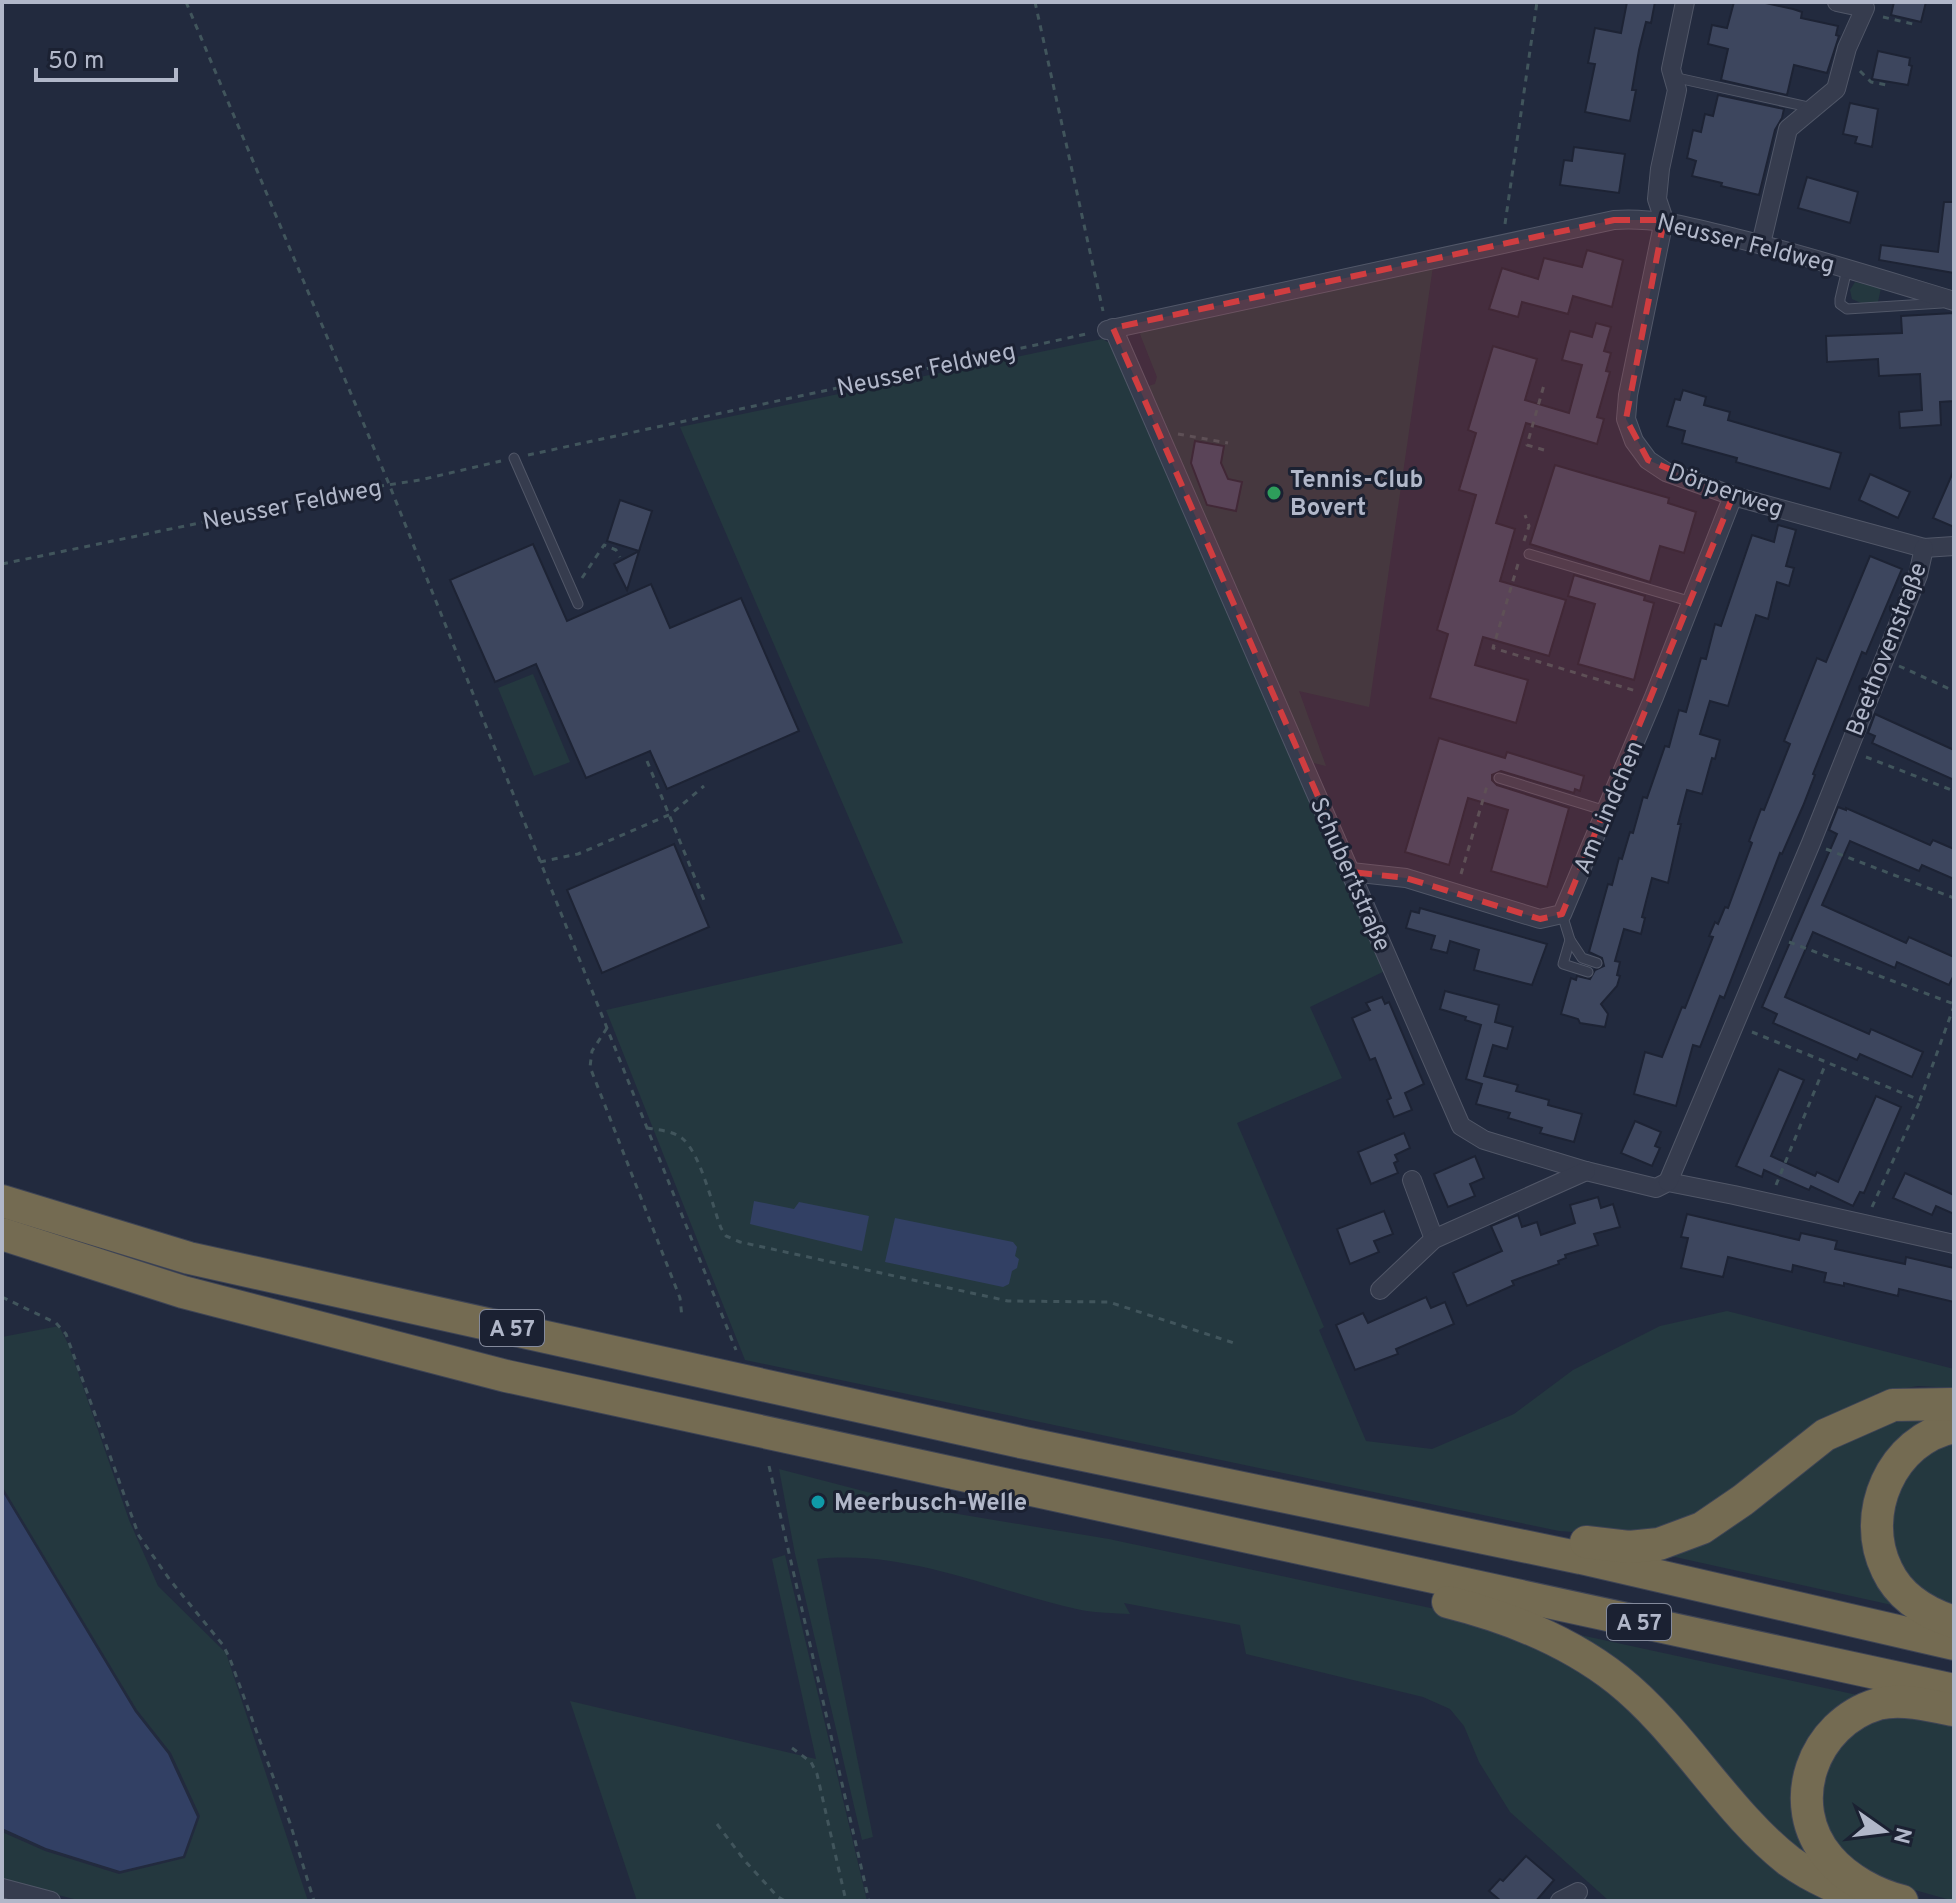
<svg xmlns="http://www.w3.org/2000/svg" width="1956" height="1903" font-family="Overpass,sans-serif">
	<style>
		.green { fill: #24383f }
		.water { fill: #324064 }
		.building { fill: #3d465e; stroke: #1d2334; stroke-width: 2 }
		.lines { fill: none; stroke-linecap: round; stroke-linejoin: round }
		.service-casing { stroke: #515768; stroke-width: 11 }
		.minor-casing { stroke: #515768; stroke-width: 20 }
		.motorway-casing { stroke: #3e4455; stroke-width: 34 }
		.path { stroke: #41555c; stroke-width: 3; stroke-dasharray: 6 6; stroke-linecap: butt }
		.service { stroke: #363c4e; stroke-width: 9 }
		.minor { stroke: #363c4e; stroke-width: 18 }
		.motorway { stroke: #746b52; stroke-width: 32 }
		.marked { fill: #d03d40; fill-opacity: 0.2; stroke: #d03d40; stroke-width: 6; stroke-dasharray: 16 10; stroke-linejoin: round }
		.leisure-dot { fill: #2e9e5b; stroke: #1b2132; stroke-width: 3 }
		.culture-dot { fill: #0f9aa8; stroke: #1b2132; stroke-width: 3 }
		.labels { text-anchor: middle; stroke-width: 6; stroke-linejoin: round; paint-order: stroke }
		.shield { fill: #1b2132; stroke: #848a9c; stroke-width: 2 }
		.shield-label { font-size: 22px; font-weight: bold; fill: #b1b7c9 }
		.street-label { font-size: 24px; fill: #b1b7c9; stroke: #1b2132 }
		.poi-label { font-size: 24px; font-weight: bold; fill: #b1b7c9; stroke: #1b2132; text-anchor: start }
	</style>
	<rect width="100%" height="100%" fill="#222a3e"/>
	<g class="green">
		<path d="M1433 266 1369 707 1299 691 1326 766 1306 761 1145 387 1155 384 1157 377 1140 334 1146 327Z"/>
		<path d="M1855 282 1881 288 1878 302 1861 303 1852 299 1850 290Z"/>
		<path d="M1102 339 1116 346 1387 970 1310 1007 1342 1078 1237 1123 1324 1327 1319 1330 1366 1441 1432 1449 1514 1414 1573 1370 1660 1326 1727 1311 1954 1369V1388L1918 1386 1876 1393 1880 1398 1694 1518C1644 1537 1612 1535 1559 1531L745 1360 606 1010 903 943 680 427Z"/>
		<path d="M533 674 570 762 534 776 498 688Z"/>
		<path d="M59 1326 69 1346 129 1520 158 1586 226 1653 308 1901H82L2 1881V1832L45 1851 119 1874 185 1858 200 1816 171 1753 137 1710 2 1486V1337Z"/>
		<path d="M1951 1409 1877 1483 1910 1609 1648 1551 1867 1421Z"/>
		<path d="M1954 1439V1609C1942 1602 1926 1596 1915 1587 1882 1558 1884 1498 1912 1466 1922 1455 1941 1447 1954 1439Z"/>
		<path d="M779 1469 940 1511 1109 1539 1435 1609 1559 1657 1607 1688 1836 1901 1607 1899 1510 1812 1479 1762 1464 1726 1450 1709 1423 1697 1246 1654 1240 1625 1124 1603 1130 1614C1114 1613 1096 1613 1081 1610 994 1591 907 1549 817 1559L873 1837 862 1840 795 1554Z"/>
		<path d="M785 1555 867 1901H637L570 1701 816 1759 772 1559Z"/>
		<path d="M1548 1628 1871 1698 1817 1738 1826 1875Z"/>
		<path d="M1880 1717 1954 1720V1901L1893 1884 1874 1876 1840 1849 1819 1813 1823 1769 1846 1735Z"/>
	</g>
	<g class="water">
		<path d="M754 1201 794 1209 799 1202 869 1216 862 1251 750 1224Z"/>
		<path d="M895 1218 1013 1242 1017 1247 1015 1256 1019 1259 1017 1268 1012 1271 1009 1284 1003 1287 885 1262Z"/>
		<path d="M2 1491 135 1712 168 1754 197 1817 183 1856 120 1871 46 1848 2 1828Z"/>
	</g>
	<g class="building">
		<path d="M1627 2H1655L1651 23 1646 22 1639 50 1632 90H1636L1630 121 1585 112 1595 64 1588 63 1595 28 1621 33Z"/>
		<path d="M1734 2H1761L1793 9 1802 12 1801 18 1838 26 1836 35 1839 36 1827 73 1794 65 1787 95 1721 80 1728 49 1708 44 1712 25 1727 28Z"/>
		<path d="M1894 2H1926L1921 22 1891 15Z"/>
		<path d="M1878 51 1910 58 1909 65 1912 66 1908 85 1872 79Z"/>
		<path d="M1718 95 1784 109 1782 118 1775 130 1759 195 1721 186 1722 183 1692 176 1696 161 1687 158 1693 130 1701 132 1705 114 1713 116Z"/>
		<path d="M1850 103 1878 109 1872 147 1855 143 1857 137 1843 134Z"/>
		<path d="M1574 147 1625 154 1619 193 1560 185 1564 160 1572 161Z"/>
		<path d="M1807 177 1858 192 1850 223 1798 208Z"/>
		<path d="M1944 202H1954V273L1879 260 1881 245 1938 252Z"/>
		<path d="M1587 250 1623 260 1612 307 1573 296 1568 314 1522 302 1518 317 1489 309 1502 268 1538 279 1544 258 1582 267Z"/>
		<path d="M1954 313V401L1940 402 1941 425 1900 428 1899 412 1922 410 1920 374 1879 376 1878 359 1827 362 1826 336 1902 333 1901 316Z"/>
		<path d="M1596 323 1611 327 1604 351 1611 353 1606 371 1610 372 1597 417 1604 419 1597 444 1526 423 1496 523 1515 529 1500 581 1566 600 1549 656 1483 637 1475 665 1528 680 1516 723 1430 698 1448 634 1437 630 1476 495 1459 490 1476 433 1468 430 1493 346 1537 359 1525 400 1569 413 1582 365 1562 360 1570 331 1592 337Z"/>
		<path d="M1683 390 1706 397 1704 405 1730 412 1728 420 1841 453 1830 489 1736 462 1737 458 1682 443 1685 431 1667 426 1675 399 1680 400Z"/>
		<path d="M1195 441 1224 446 1221 463 1228 479 1242 482 1236 511 1207 505 1191 463Z"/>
		<path d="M1555 465 1669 498 1668 503 1696 512 1684 553 1660 546 1650 582 1530 544Z"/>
		<path d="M1954 470V527L1933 518Z"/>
		<path d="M1870 474 1910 492 1898 518 1859 500Z"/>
		<path d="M620 500 652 511 639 551 607 541Z"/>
		<path d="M1778 525 1796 530 1786 566 1794 568 1789 586 1777 582 1768 619 1756 615 1728 706 1710 701 1700 734 1720 740 1715 759 1712 758 1702 794 1687 790 1678 824H1681L1668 883 1652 878 1642 917 1645 918 1641 934 1624 929 1615 961 1620 962 1617 975 1620 976 1617 986 1601 1004 1608 1014 1605 1027 1580 1023 1578 1019 1561 1014 1571 978 1576 980 1577 976 1590 979 1595 970 1604 966 1602 958 1589 952 1608 884 1612 885 1619 858 1622 859 1630 832 1633 833 1643 797 1647 798 1665 746 1669 747 1679 710 1686 712 1701 658 1706 659 1715 624 1721 626 1752 535 1774 542Z"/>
		<path d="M533 544 567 621 651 584 670 628 741 598 799 731 667 789 650 751 586 778 536 664 495 682 450 580Z"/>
		<path d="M639 551 627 590 614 564Z"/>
		<path d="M1870 556 1902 569 1866 654 1862 652 1813 774 1815 775 1803 806 1782 854 1780 853 1724 998 1720 996 1700 1047 1693 1045 1676 1106 1634 1094 1645 1052 1662 1057 1682 1007 1685 1008 1713 937 1709 936 1715 922 1718 924 1725 907 1728 908 1752 843 1749 841 1761 809 1764 810 1790 744 1784 741 1817 658 1826 662Z"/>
		<path d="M1574 575 1645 596 1644 600 1654 603 1634 680 1578 664 1595 604 1568 596Z"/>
		<path d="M1875 714 1954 750V780L1872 743 1875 736 1868 733Z"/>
		<path d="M1439 738 1505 758 1507 752 1584 776 1580 791 1575 789 1574 793 1501 771 1492 775V780L1497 785 1569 808 1547 887 1491 871 1508 810 1468 798 1449 865 1405 852Z"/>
		<path d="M1838 807 1846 810V808L1930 845 1933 840 1954 849V879L1922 865 1919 871 1850 841 1822 905 1906 943 1909 937 1954 957V975L1949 985 1897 962 1895 968 1813 932 1785 997 1869 1034 1871 1029 1923 1052 1912 1077 1860 1054 1857 1060 1773 1023 1777 1014 1762 1007 1837 834 1829 830Z"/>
		<path d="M674 844 709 927 602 973 567 890Z"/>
		<path d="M1420 908 1547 944 1532 985 1474 970 1479 950 1450 941 1447 953 1431 949 1435 936 1406 928 1411 911 1419 913Z"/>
		<path d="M1445 991 1499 1005 1495 1022 1513 1027 1507 1049 1493 1045 1484 1076 1518 1085 1516 1091 1549 1100 1548 1105 1582 1114 1574 1142 1540 1133 1542 1128 1508 1118 1510 1113 1476 1104 1482 1084 1466 1079 1481 1025 1465 1020 1466 1017 1440 1009Z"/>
		<path d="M1382 997 1385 1004 1389 1002 1424 1084 1405 1093 1412 1110 1394 1117 1387 1100 1391 1098 1375 1058 1370 1060 1352 1018 1370 1010 1366 1003Z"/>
		<path d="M1779 1069 1804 1080 1771 1156 1815 1176 1817 1172 1838 1182 1876 1096 1901 1107 1864 1193 1860 1192 1853 1206 1811 1186 1809 1190 1764 1170 1762 1177 1736 1166Z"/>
		<path d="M1635 1121 1661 1132 1655 1146 1660 1148 1652 1166 1621 1153Z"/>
		<path d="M1404 1133 1410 1148 1395 1155 1398 1161 1394 1163 1398 1173 1371 1184 1358 1152Z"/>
		<path d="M1475 1156 1484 1178 1470 1184 1475 1196 1448 1207 1434 1174Z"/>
		<path d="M1905 1173 1954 1195V1214L1936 1206 1932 1215 1893 1198Z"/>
		<path d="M1598 1197 1601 1208 1613 1204 1620 1227 1594 1234 1598 1245 1565 1255 1566 1258 1558 1261 1559 1264 1512 1281 1514 1285 1467 1306 1453 1273 1502 1251 1491 1226 1518 1215 1522 1227 1537 1222 1541 1235 1575 1223 1570 1205Z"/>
		<path d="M1384 1211 1393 1234 1374 1241 1379 1252 1350 1264 1337 1229Z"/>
		<path d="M1687 1214 1799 1240 1801 1233 1824 1238 1837 1241 1835 1249 1905 1264 1906 1257 1954 1268V1302L1899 1289 1898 1296 1844 1283V1286L1824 1282 1826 1273 1793 1265 1792 1272 1728 1257 1723 1277 1681 1268 1688 1238 1681 1237Z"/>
		<path d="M1426 1297 1431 1308 1445 1302 1454 1324 1396 1349 1398 1354 1355 1370 1336 1325 1363 1313 1368 1323Z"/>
		<path d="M1526 1856 1554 1880 1536 1901H1501L1489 1891 1500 1879 1503 1881Z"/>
	</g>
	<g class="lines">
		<g class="service-casing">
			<g id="service">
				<path d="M1673 77 1813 108"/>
				<path d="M1847 269 1840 299V304L1847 309 1942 303"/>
				<path d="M514 458 578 604"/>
				<path d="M1529 554 1692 602"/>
				<path d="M1499 778 1606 811"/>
				<path d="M1562 914 1570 940 1563 964 1588 972"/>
				<path d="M1570 940 1582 958 1597 963"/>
			</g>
		</g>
		<g class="minor-casing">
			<g id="minor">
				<path d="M1685 2 1671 69 1677 90 1660 169 1657 199 1664 220 1628 395 1626 419 1634 441 1648 460 1666 472 1733 496 1924 548 1954 546"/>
				<path d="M1761 244 1788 129 1836 89 1847 48 1865 8 1837 2"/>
				<path d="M1113 328 1461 1126 1484 1140 1586 1171 1656 1188 1668 1182 1734 1195 1954 1244"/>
				<path d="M1107 330 1614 220C1657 217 1694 228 1735 238 1809 256 1881 279 1954 301"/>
				<path d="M1351 872 1406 878 1540 919 1562 914 1654 697 1733 496"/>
				<path d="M1412 1180 1434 1239"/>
				<path d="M1668 1182 1811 843 1918 575 1924 548"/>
				<path d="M1380 1290 1434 1239 1586 1171"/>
				<path d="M2 1888 51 1901"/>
				<path d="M1560 1901 1578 1892"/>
			</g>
		</g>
		<g class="motorway-casing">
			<g id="motorway">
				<path d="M2 1201 189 1258 1025 1443 1581 1558 1954 1644"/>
				<path d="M2 1234 183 1292 506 1376 1954 1690"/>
				<path d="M1954 1427C1892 1439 1859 1514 1887 1570 1900 1598 1926 1613 1954 1622"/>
				<path d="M1586 1542 1629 1547 1659 1544 1702 1528 1743 1500 1825 1435 1893 1405 1954 1404"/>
				<path d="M1448 1602C1508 1617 1570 1642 1618 1680 1682 1731 1726 1812 1789 1861 1814 1879 1842 1890 1871 1901"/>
				<path d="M1902 1901C1875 1894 1847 1879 1829 1858 1783 1804 1813 1723 1878 1704 1900 1698 1930 1705 1952 1710"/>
			</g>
		</g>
		<g class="path">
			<path d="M186 2 389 484 736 1350"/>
			<path d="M1035 2 1103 311"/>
			<path d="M1883 17 1917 25"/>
			<path d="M1860 71 1871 82 1887 85"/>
			<path d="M1505 224 1537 2"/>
			<path d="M1178 434 1228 443"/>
			<path d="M1544 450 1527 445 1544 385"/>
			<path d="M528 455 1091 333"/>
			<path d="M1524 541 1529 526 1525 515"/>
			<path d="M2 564 368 488 420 480 501 461"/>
			<path d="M1518 564 1493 648 1636 691"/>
			<path d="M582 578 604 545 616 550 620 557"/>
			<path d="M1899 666 1954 691"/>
			<path d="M1866 757 1954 791"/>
			<path d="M647 761 704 900"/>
			<path d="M1826 849 1954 898"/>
			<path d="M540 862 578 854 671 814 704 786"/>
			<path d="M1461 874 1487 786"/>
			<path d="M1789 942 1954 1004"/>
			<path d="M607 1028 592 1051 590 1067 680 1298 682 1318"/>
			<path d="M1752 1032 1920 1100 1954 1006"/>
			<path d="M647 1128C659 1130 674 1131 683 1139 701 1155 712 1205 721 1228L726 1236 740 1242 1008 1301 1109 1302 1237 1344"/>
			<path d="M1776 1185 1826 1063"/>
			<path d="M1872 1207 1920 1101"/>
			<path d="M2 1297 56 1323 66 1334 139 1536 170 1580 223 1645 230 1659 290 1823 314 1901"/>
			<path d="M769 1466 869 1901"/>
			<path d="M792 1748 811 1762 817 1774 846 1901"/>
			<path d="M717 1824 745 1861 778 1897 785 1901"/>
		</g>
		<use href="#service" class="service"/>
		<use href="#minor" class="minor"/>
		<use href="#motorway" class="motorway"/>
	</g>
	<path class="marked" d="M1614 220H1664L1626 419 1648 460 1733 496 1562 914 1540 919 1406 878 1351 872 1113 328Z"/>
	<circle class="leisure-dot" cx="1274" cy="493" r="8"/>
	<circle class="culture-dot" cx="818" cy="1502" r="8"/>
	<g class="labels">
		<g class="shield">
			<rect x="480" y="1310" width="64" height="36" rx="6"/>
			<rect x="1607" y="1604" width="64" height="36" rx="6"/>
		</g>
		<g class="shield-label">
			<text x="512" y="1336">A 57</text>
			<text x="1639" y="1630">A 57</text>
		</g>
		<g class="street-label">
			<text transform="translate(1746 243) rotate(14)" y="8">Neusser Feldweg</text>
			<text transform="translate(926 369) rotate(-12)" y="8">Neusser Feldweg</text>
			<text transform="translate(1726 490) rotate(19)" y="8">Dörperweg</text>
			<text transform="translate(292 504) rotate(-11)" y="8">Neusser Feldweg</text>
			<text transform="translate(1886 649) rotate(-69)" y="8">Beethovenstraße</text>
			<text transform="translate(1608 807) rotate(-67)" y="8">Am Lindchen</text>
			<text transform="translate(1351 874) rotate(66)" y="8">Schubertstraße</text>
		</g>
		<g class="poi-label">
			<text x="1290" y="487">Tennis-Club<tspan x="1290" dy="28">Bovert</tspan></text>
			<text x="834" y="1510">Meerbusch-Welle</text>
		</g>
	</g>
	<rect width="1956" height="1903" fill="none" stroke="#b1b7c9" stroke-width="8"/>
	<g transform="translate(1884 1831) rotate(104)" stroke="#1b2132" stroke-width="6" paint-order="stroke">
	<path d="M0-6L14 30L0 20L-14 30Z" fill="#b1b7c9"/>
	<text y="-12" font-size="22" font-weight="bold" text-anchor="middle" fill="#b1b7c9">N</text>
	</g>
	<path d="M36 68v12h140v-12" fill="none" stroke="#b1b7c9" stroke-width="4"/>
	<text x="48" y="68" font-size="24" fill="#b1b7c9" stroke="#1b2132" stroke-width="6" paint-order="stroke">50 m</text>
</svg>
